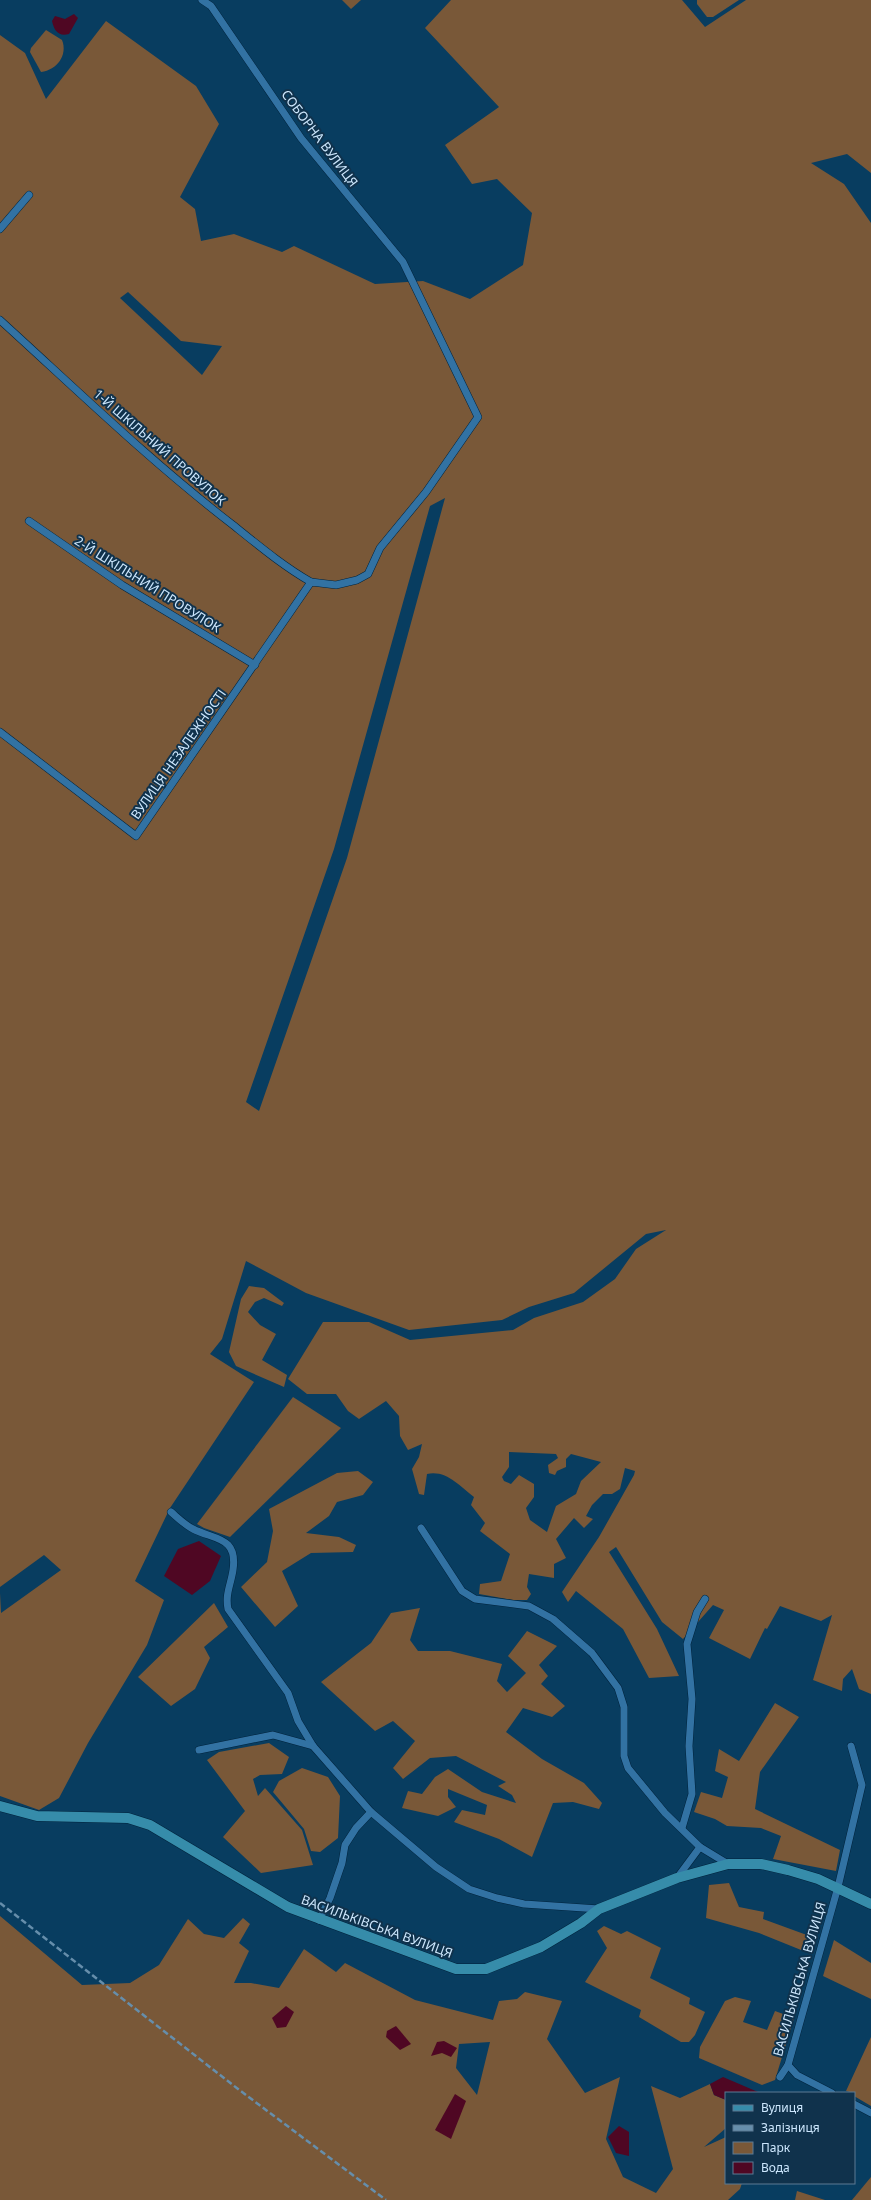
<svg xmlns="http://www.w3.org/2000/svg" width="871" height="2200" font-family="'Noto Sans',sans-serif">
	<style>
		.green { fill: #795838; fill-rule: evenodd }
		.water { fill: #4f0723 }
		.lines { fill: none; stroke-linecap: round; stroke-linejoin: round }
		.street-casing { stroke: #01233c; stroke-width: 8 }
		.secondary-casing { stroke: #01233c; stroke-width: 11 }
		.street { stroke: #3272a3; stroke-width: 7 }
		.secondary { stroke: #368caa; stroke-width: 10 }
		.rail { stroke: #668eab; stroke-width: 2.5; stroke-dasharray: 6 3; stroke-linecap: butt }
		.labels { text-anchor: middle; stroke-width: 4; stroke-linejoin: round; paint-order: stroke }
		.street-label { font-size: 13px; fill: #cde7fd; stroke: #10324c }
	</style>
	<rect width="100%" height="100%" fill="#083d60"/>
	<g class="green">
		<path d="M342 0H361L351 9Z"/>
		<path d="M451 0H682L705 27 746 0H871V173L847 154 811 163 844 184 871 223V1694L859 1689 852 1669 843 1679 842 1691 813 1680 832 1615 821 1621 780 1606 767 1629 765 1628 750 1659 709 1638 724 1610 713 1605 683 1639 662 1622 616 1547 609 1552 657 1629 679 1676 649 1678 623 1629 576 1591 568 1602 562 1592 599 1537 634 1475 635 1471 625 1468 620 1489 612 1494H603L592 1505 586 1516 593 1519 584 1528 574 1518 556 1539 566 1558 554 1564V1578L529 1574 527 1587 531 1594 527 1600H513L479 1594 480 1584 501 1581 510 1554 480 1531 485 1523 471 1505 474 1497C459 1486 447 1470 427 1474L424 1495 419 1494 412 1469 419 1457 422 1444 408 1450 400 1436 399 1416 386 1401 359 1419 348 1411 336 1394H307L288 1379 323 1322H369L410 1340 513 1330 534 1318 583 1302 615 1279 636 1249 666 1230 646 1234 574 1293 529 1307 502 1320 409 1330 306 1293 246 1261 222 1339 210 1354 254 1382 170 1508 135 1581 164 1600 147 1645 88 1743 59 1798 39 1810 0 1796V1593L1 1613 61 1570 44 1555 0 1587V35L25 53 46 99 106 21 196 86 219 124 180 197 195 209 201 241 234 234 282 252 294 246 375 284 423 281 470 299 523 265 532 213 497 179 472 184 445 145 499 107 425 28ZM128 292 181 341 222 346 202 375 120 298ZM445 498 347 858 259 1111 246 1102 334 849 430 506ZM509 1452 556 1454 558 1458 548 1465 549 1473 555 1475 557 1471 566 1467V1459L571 1454 601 1462 581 1481 576 1494 556 1506 547 1532 530 1520 526 1508 534 1497V1484L519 1475 511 1484 504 1481 502 1477 509 1467Z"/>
		<path d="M697 0H739L713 17H707L697 4Z"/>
		<path d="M46 30 62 40C68 55 57 70 41 72L30 52 31 48Z"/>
		<path d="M249 1286 264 1288 284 1303 282 1306 264 1298 255 1302 248 1312 260 1325 276 1334 262 1360 287 1375 284 1387 236 1366 229 1352 241 1299Z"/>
		<path d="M293 1397 341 1428 230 1537 204 1528 197 1524Z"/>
		<path d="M358 1471 373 1482 363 1495 337 1502 329 1516 306 1533 339 1537 356 1545 353 1552 311 1553 282 1571 298 1606 275 1627 241 1587 267 1562 273 1531 269 1509 337 1473Z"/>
		<path d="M214 1603 228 1627 204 1647 210 1658 195 1689 171 1706 138 1677Z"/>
		<path d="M420 1608 410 1640 418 1651H450L502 1664 497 1681 507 1692 526 1673 508 1656 527 1631 557 1646 539 1665 548 1676 541 1684 565 1706 552 1717 523 1708 506 1732 542 1759 584 1783 602 1803 599 1809 573 1802 553 1803 532 1857 499 1839 454 1822 462 1810 485 1815 487 1805 448 1789V1797L456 1807 438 1816 402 1808 408 1791 422 1794 435 1777 448 1769 482 1792 516 1803 512 1795 498 1786 506 1782 456 1756 430 1758 403 1779 393 1768 415 1741 393 1721 375 1731 321 1682 371 1643 391 1613Z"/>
		<path d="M775 1703 799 1717 760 1772 755 1809 840 1850 836 1871 773 1859 781 1836 761 1828 727 1826 715 1819 694 1812 701 1792 722 1798 728 1777 715 1771 719 1749 739 1761Z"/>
		<path d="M269 1743 289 1757 282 1774 260 1775 253 1779 258 1796 265 1788 302 1830 313 1865 261 1873 223 1837 245 1811 207 1760 219 1752Z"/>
		<path d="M302 1768 328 1777 340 1796 338 1838 320 1852 311 1851 304 1829 273 1792 279 1781Z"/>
		<path d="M729 1883 739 1907 764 1912 763 1919 815 1938 811 1954 759 1933 706 1918 709 1885Z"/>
		<path d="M0 1916 82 1985 130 1983 159 1965 188 1919 204 1934 224 1938 243 1918 250 1924 239 1943 249 1951 234 1983H251L279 1988 304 1949 336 1972 345 1963 415 2000 493 2020 499 2001 517 1999 525 1992 562 2001 547 2039 585 2093 620 2077 606 2139 623 2177 656 2193 673 2169 651 2086 680 2098 710 2084 714 2095 726 2100V2128L704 2147 726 2137V2183H742L740 2189 728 2200H0ZM490 2042 477 2095 456 2068 459 2044Z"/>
		<path d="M604 1926 621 1934 627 1931 661 1948 650 1978 690 1998 689 2004 705 2012 695 2035 689 2042H681L639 2017 641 2010 585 1982 607 1948 597 1931Z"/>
		<path d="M834 1940 871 1963V1999L823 1976Z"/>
		<path d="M735 1997 751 2001 743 2022 767 2030 775 2011 794 2018 775 2080 762 2085 699 2058 700 2047 725 2001Z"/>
		<path d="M871 2037V2106L854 2096V2093L846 2091Z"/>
		<path d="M871 2177V2200H852Z"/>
		<path d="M797 2191 825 2200H795Z"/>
	</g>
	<g class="water">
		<path d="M74 14 78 18 69 34C58 37 54 30 52 21L55 16 65 19Z"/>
		<path d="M199 1541 221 1556 210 1581 192 1595 164 1576 178 1549Z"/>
		<path d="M286 2006 294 2012 286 2027 277 2028 272 2018Z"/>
		<path d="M396 2026 411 2044 400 2050 386 2037 387 2031Z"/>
		<path d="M444 2041 457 2048 451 2057 442 2053 431 2056 437 2042Z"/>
		<path d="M723 2077 758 2092 726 2093V2100L714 2095 710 2084Z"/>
		<path d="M455 2094 466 2101 451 2139 435 2130Z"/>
		<path d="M619 2126 629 2132V2156L616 2153 608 2137Z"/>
	</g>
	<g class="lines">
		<g class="street-casing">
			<g id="street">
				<path d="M0 229 29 195"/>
				<path d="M0 320C76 389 151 462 233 525 258 545 283 566 311 582"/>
				<path d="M29 521 122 585 255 665"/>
				<path d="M0 732 136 836 311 582 336 585 357 580 368 574 380 548 426 492 478 417 403 262 301 138 211 6 202 0"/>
				<path d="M171 1512C178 1518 185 1525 193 1529 214 1540 238 1536 233 1570 231 1584 225 1594 228 1609L288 1693 298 1721 313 1746 371 1812 436 1867 469 1889 497 1898 524 1904 599 1909"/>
				<path d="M421 1528 462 1591 475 1599 529 1606 553 1619 592 1653 618 1688 624 1707V1756L628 1768 665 1813 700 1847 728 1864"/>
				<path d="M199 1750 273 1735 313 1746"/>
				<path d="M682 1828 692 1794 689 1746 692 1699 687 1644 697 1612 705 1599"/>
				<path d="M677 1878 700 1847"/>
				<path d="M319 1920 330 1898 342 1863 345 1845 356 1828 371 1812"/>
				<path d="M788 2065 797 2075 832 2093"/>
				<path d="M780 2077 788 2065 838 1887 862 1785 851 1746"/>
				<path d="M854 2104 871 2113"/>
			</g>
		</g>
		<g class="secondary-casing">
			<path id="secondary" d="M0 1806 37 1816 128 1818 150 1825 288 1907 456 1969H486L541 1947 581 1923 599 1909 677 1878 728 1864H761L788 1870 818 1879 871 1904"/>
		</g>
		<use href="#street" class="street"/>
		<use href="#secondary" class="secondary"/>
		<path class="rail" d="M0 1903 238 2089 386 2200"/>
	</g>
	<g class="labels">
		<g class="street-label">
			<text transform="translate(320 138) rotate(53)" y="5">СОБОРНА ВУЛИЦЯ</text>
			<text transform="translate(160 447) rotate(41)" y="5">1-Й ШКІЛЬНИЙ ПРОВУЛОК</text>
			<text transform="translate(148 584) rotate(32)" y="5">2-Й ШКІЛЬНИЙ ПРОВУЛОК</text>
			<text transform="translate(178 754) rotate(-55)" y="5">ВУЛИЦЯ НЕЗАЛЕЖНОСТІ</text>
			<text transform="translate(377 1926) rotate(20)" y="5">ВАСИЛЬКІВСЬКА ВУЛИЦЯ</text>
			<text transform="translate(799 1979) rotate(-74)" y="5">ВАСИЛЬКІВСЬКА ВУЛИЦЯ</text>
		</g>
	</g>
	<rect x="725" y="2092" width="130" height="92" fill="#10324c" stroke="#5c7a93"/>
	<rect x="733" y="2105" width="20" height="6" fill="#368caa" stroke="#5c7a93"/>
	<text x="761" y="2112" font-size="12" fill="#cde7fd">Вулиця</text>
	<rect x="733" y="2125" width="20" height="6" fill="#668eab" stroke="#5c7a93"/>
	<text x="761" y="2132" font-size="12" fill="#cde7fd">Залізниця</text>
	<rect x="733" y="2142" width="20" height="12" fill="#795838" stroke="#5c7a93"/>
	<text x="761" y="2152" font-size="12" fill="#cde7fd">Парк</text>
	<rect x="733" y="2162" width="20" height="12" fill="#4f0723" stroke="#5c7a93"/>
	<text x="761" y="2172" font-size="12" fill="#cde7fd">Вода</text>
</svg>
